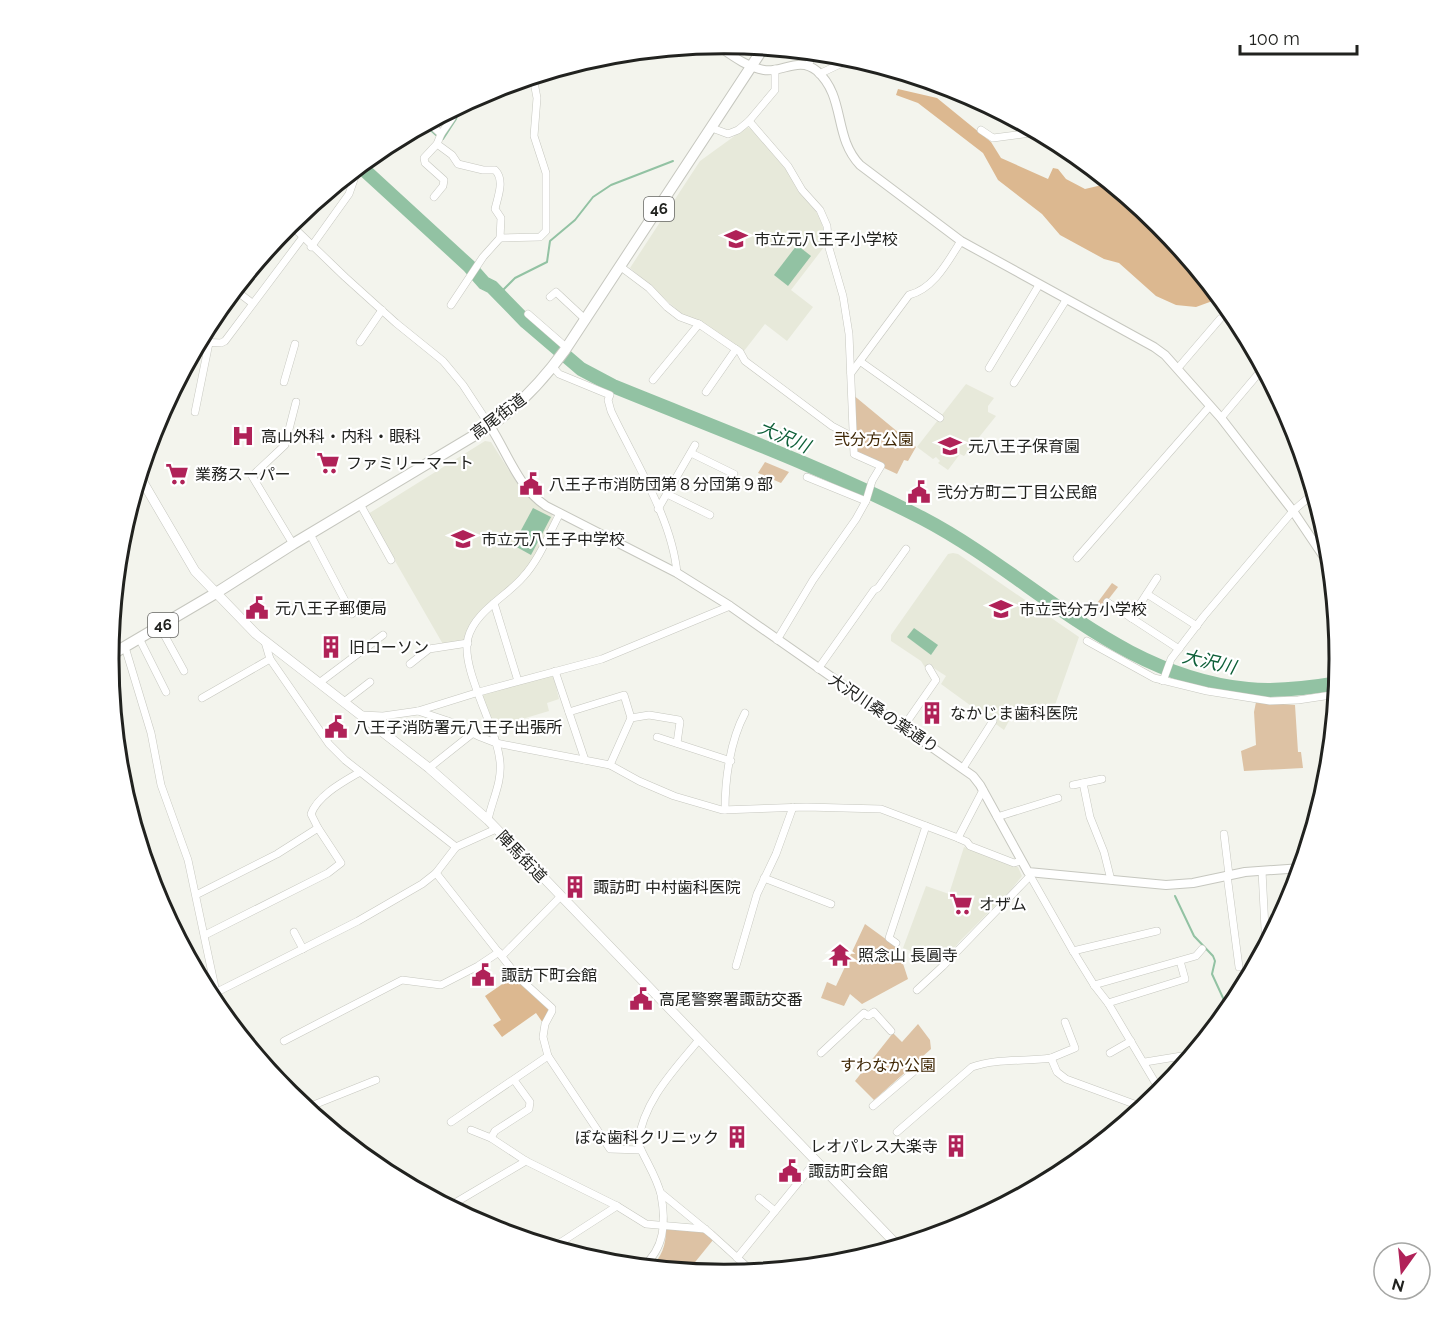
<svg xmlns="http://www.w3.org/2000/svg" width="1450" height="1319" font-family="Raleway,'Noto Sans JP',sans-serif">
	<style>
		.built { fill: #e7e9da }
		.green { fill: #ddc2a4 }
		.forest { fill: #dcb890 }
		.water { fill: #92c2a3 }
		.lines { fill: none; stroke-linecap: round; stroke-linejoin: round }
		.stream { stroke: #92c2a3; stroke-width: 2 }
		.river { stroke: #92c2a3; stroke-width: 14 }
		.minor-casing { stroke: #c6c7bf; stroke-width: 8 }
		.tertiary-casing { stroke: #c6c7bf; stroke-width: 10 }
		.secondary-casing { stroke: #c6c7bf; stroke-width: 10 }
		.primary-casing { stroke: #c6c7bf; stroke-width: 12 }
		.minor { stroke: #fff; stroke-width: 7 }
		.tertiary { stroke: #fff; stroke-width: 8 }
		.secondary { stroke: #fff; stroke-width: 9 }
		.primary { stroke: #fff; stroke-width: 10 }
		.labels { text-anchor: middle; stroke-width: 4.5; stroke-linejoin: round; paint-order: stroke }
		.shield { fill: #fff; stroke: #646462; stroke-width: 1.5 }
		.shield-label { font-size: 15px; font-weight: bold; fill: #21221f }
		.poi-label { font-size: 16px; fill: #21221f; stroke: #fff; text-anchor: start }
		.street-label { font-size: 16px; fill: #21221f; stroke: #fff }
		.park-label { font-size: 16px; fill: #402806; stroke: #fff }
		.water-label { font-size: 18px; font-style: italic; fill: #0f6039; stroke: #fff }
		.rim { fill: none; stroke: #21221f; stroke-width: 3 }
	</style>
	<rect width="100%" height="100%" fill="#f3f4ed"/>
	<g class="built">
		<path d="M747 127 751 129 785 168 798 191 815 210 821 220 824 232V247L791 290 813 307 787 341 765 324 744 351 702 322 683 315 630 268 700 161Z"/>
		<path d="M966 384 994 398 988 406V412L996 416 964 456 960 454 948 470 938 463 940 461 936 457 933 459 917 447Z"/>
		<path d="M485 441 491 442 522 491 535 503 552 513 553 519 533 559 522 575 482 609 470 624 464 641 444 646 368 514Z"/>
		<path d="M953 553 958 554 1079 637 1049 722 1016 708 1004 730 941 684 946 676 932 667 926 669 921 661 891 641V635L948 554Z"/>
		<path d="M549 675 554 678 559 699 547 703 549 711 495 727 492 726 482 697 485 693Z"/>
		<path d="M964 847 1018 867 1022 876 1011 890 960 941 942 963 903 948 926 886 949 894Z"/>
	</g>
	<g class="green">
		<path d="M852 394 916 447 908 461 904 460 897 474 854 454Z"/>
		<path d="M765 462 789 472 781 483 758 473Z"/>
		<path d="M1112 583 1118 587 1097 614 1092 610Z"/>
		<path d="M1256 702 1295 705 1298 752H1301L1303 768 1244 771 1241 751 1256 745 1254 712Z"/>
		<path d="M865 924 898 948 908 979 862 1004 850 994 844 1006 821 998 827 982 836 986Z"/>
		<path d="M918 1024 930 1040 931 1049 914 1064 910 1061 906 1066 909 1069 874 1100 855 1081 893 1033 902 1042Z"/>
		<path d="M666 1229 703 1232 713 1240 687 1272 649 1268C662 1258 666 1245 666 1229Z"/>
	</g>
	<g class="forest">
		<path d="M898 89 937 98 991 142 1001 158 1048 179 1053 168 1058 169 1066 179 1085 189 1102 185 1105 179 1161 224 1224 301 1218 299 1196 307 1176 305 1156 296 1119 263 1104 259 1060 235 1042 214 998 180 983 153 918 103 896 95Z"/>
		<path d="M514 976 549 1009 543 1023 536 1013 502 1037 493 1025 501 1020 485 996Z"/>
	</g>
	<g class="water">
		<path d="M797 245 811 256 788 286 774 275Z"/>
		<path d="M533 508 551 517 531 555 513 545Z"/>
		<path d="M914 628 938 645 931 655 907 637Z"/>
	</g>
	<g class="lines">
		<g class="stream">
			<path d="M817 60 823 59 828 54"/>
			<path d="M425 125 436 135"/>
			<path d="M443 139 456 119 459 107"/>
			<path d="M498 295 515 278 547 262 550 241 575 220 593 197 611 185 673 161"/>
			<path d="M862 492 863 489"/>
			<path d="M1175 896 1194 936 1213 956 1215 961 1212 974 1229 1011"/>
		</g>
		<path class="river" d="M360 166 469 266 484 283 492 287 526 322 581 369 613 386C716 428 822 467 922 518 1033 576 1116 676 1248 689 1278 692 1309 688 1339 683"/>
		<g class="minor-casing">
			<g id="minor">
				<path d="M623 54V56"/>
				<path d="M808 66 813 52"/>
				<path d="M819 74 853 58"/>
				<path d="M749 121 788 166 802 190 820 210 827 226 829 248 843 296 849 334 854 454 881 466 872 481 866 501 856 519 813 580 777 640"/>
				<path d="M429 123 441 134 452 118 455 109"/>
				<path d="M712 128 728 134 738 130 749 121 775 90V69"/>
				<path d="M981 130 993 138 1039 132"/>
				<path d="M437 144 452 155 458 164 483 170H495C505 180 498 196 495 209L501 218 500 238 540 237 546 231V173L534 136 537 98 533 77"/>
				<path d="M434 197 443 186 444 180 425 163 424 158 437 144 441 134"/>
				<path d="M290 224 345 277 396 323 443 361 463 385 490 426"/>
				<path d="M311 247 349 194 358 168"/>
				<path d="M621 267 649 288 667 307 680 317 699 324 740 352 745 361 832 426 853 437"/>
				<path d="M235 290 252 303"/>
				<path d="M550 297 556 292 586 320"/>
				<path d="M451 305 483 257 500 238"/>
				<path d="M528 314 567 348"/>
				<path d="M199 342 221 343 225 341 303 237"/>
				<path d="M360 342 382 310"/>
				<path d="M861 362 940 418"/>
				<path d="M553 367 559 374 610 395 608 400 611 411C634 460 672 518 677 573"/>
				<path d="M989 368 1039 285"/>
				<path d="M1178 368 1220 319"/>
				<path d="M851 373 909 295C934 289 948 261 961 241"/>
				<path d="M653 380 699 324"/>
				<path d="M284 382 295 344"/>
				<path d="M1014 383 1066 300"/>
				<path d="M706 392 736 349"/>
				<path d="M195 412 209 343"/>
				<path d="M1221 418 1264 367"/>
				<path d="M691 453 734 474"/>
				<path d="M807 477 866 501"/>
				<path d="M667 494 710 515"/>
				<path d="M360 504 391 560"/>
				<path d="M658 509 695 445"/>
				<path d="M310 534 352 614"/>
				<path d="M293 544 252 476 285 445 296 402"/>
				<path d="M1077 558 1210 406"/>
				<path d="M1147 594 1197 626"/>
				<path d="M1107 602 1179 649"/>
				<path d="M494 603 518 681"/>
				<path d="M1131 618 1157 578"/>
				<path d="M160 627 184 671"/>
				<path d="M139 638 166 692"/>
				<path d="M1087 641 1154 678 1207 691 1270 701 1298 700 1338 694"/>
				<path d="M265 642 270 659 329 744 345 760 456 847"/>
				<path d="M125 647 151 733 161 785 188 860 220 1011"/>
				<path d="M410 664 429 649 468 643"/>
				<path d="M818 669 874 590 878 588 906 549"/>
				<path d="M555 671 585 760"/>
				<path d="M1163 681 1171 659 1204 616 1293 511 1315 492"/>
				<path d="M319 683 383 635"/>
				<path d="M202 698 270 659"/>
				<path d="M344 702 370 682"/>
				<path d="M418 711 454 723 478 736 496 743 610 765 639 781 674 796 722 810 806 807 881 809 958 838 967 842 970 846 1014 863 1021 861"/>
				<path d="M569 712 624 695 631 718 610 765"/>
				<path d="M362 715 383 716 418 711 479 692 602 659 730 606"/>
				<path d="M631 718 649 715 679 720 680 722 677 743"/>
				<path d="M904 726 936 680 929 668"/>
				<path d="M657 737 731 761"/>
				<path d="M429 768 473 733"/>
				<path d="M963 768 993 721"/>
				<path d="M1083 783 1090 817 1104 852 1111 880"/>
				<path d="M1073 785 1102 779"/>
				<path d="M725 810C725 779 730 741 745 713"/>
				<path d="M997 817 1058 798"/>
				<path d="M488 820C492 800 502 783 500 762 497 727 460 669 468 638 475 611 506 597 523 577 539 560 549 534 560 513"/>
				<path d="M318 828 311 814C318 795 343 782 360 772"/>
				<path d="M1224 834 1229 875"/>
				<path d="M958 838 983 790"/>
				<path d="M1262 871 1266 948"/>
				<path d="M1028 872 1073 951 1094 985 1108 1003 1162 1094"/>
				<path d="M436 873 518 977 552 1008V1011L545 1024 543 1037 548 1056 610 1149 641 1150"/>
				<path d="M1227 875 1239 967"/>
				<path d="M764 878 831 904"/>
				<path d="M196 895 277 854 318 828 341 863 328 873 205 935"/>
				<path d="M294 932 303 949"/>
				<path d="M896 943 889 938 926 826"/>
				<path d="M1073 951 1157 931"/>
				<path d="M502 956 561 896"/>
				<path d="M736 966 757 894 776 854 793 807"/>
				<path d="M1094 985 1196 956 1202 949"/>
				<path d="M917 990 943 966 1030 876"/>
				<path d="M1236 990 1244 989"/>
				<path d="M217 992 358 921 422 884 436 873 456 847 496 829"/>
				<path d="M1108 1003 1185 979 1180 961"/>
				<path d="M284 1041 402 980 441 985 478 966 499 952"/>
				<path d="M821 1053 864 1013 868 1016 874 1012 891 1031"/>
				<path d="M1110 1053 1131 1041"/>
				<path d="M1051 1058 1075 1048 1065 1022"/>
				<path d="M1145 1062 1194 1054"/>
				<path d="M873 1106 925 1062"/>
				<path d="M306 1108 376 1080"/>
				<path d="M451 1122 548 1056"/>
				<path d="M471 1130 491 1138 526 1161 617 1206 646 1224 705 1229"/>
				<path d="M897 1132 972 1067C997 1058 1024 1062 1051 1058L1057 1072 1066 1079 1145 1108"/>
				<path d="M491 1138 495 1131 529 1109 530 1102 514 1080"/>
				<path d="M661 1193 711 1234 754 1273"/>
				<path d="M759 1198 775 1211"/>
				<path d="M448 1207 526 1161"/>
				<path d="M552 1248 617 1206"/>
				<path d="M737 1258 815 1162"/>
				<path d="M642 1267C665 1249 666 1222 661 1195 657 1177 645 1160 638 1143 643 1102 673 1071 698 1041"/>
			</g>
		</g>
		<g class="tertiary-casing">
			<g id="tertiary">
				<path d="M715 44C730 54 746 67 764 70 782 73 799 56 817 71 846 97 833 137 860 165L961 241 1154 347 1165 355 1221 418 1293 511 1332 569"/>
				<path d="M490 426C508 454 518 487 546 506L677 573 730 606 973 776 980 785 1028 872 1166 885 1193 883 1245 872 1302 868"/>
			</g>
		</g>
		<g class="secondary-casing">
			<path id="secondary" d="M140 477 195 571 256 634 429 768 488 820 899 1247"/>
		</g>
		<g class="primary-casing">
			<path id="primary" d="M109 656 216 593 293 544 490 426C519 406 544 379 565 350L764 47"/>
		</g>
		<use href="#minor" class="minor"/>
		<use href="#tertiary" class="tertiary"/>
		<use href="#secondary" class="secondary"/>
		<use href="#primary" class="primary"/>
	</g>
	<defs>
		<g id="school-bare" transform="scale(1.8)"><path d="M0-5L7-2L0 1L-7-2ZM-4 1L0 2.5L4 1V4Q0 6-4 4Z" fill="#b02258" stroke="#fff" stroke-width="2.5" paint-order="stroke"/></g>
		<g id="hospital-bare" transform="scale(1.8)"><path d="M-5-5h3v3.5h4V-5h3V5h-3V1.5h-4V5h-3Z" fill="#b02258" stroke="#fff" stroke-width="2.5" paint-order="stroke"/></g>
		<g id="supermarket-bare" transform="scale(1.8)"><path d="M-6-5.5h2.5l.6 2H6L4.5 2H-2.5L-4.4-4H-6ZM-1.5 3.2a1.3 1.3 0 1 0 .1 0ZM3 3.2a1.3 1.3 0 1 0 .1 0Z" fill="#b02258" stroke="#fff" stroke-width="2.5" paint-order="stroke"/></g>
		<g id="civic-bare" transform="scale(1.8)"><path d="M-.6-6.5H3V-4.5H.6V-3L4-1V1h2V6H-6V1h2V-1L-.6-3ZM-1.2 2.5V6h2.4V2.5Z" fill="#b02258" stroke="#fff" stroke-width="2.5" paint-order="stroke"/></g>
		<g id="building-bare" transform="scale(1.8)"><path d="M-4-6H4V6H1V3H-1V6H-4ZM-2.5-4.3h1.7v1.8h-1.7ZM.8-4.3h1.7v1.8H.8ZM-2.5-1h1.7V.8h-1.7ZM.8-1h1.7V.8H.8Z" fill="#b02258" stroke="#fff" stroke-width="2.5" paint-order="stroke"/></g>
		<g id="temple-bare" transform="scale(1.8)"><path d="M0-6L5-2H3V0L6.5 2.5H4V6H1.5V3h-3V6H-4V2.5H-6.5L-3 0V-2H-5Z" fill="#b02258" stroke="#fff" stroke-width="2.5" paint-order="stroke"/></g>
	</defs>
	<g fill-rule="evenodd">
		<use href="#school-bare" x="736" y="239"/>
		<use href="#hospital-bare" x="243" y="436"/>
		<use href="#school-bare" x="950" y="446"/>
		<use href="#supermarket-bare" x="328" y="463"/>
		<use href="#supermarket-bare" x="177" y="474"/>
		<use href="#civic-bare" x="531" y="484"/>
		<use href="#civic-bare" x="919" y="492"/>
		<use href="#school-bare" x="463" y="539"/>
		<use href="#civic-bare" x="257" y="608"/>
		<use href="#school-bare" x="1001" y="609"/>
		<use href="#building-bare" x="331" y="647"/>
		<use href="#building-bare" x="932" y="713"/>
		<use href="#civic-bare" x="336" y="727"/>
		<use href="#building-bare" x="575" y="887"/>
		<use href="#supermarket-bare" x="961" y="904"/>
		<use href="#temple-bare" x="840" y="955"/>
		<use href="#civic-bare" x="483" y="975"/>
		<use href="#civic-bare" x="641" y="999"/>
		<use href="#building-bare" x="737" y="1137"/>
		<use href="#building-bare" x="956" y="1146"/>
		<use href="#civic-bare" x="790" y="1171"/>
	</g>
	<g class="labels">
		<g class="shield">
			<rect x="644" y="197" width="30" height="24" rx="4.5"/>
			<rect x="148" y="613" width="30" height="24" rx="4.5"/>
		</g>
		<g class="shield-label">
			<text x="659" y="214">46</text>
			<text x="163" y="630">46</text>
		</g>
		<g class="poi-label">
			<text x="754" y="245">市立元八王子小学校</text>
			<text x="261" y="442">高山外科・内科・眼科</text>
			<text x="968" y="452">元八王子保育園</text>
			<text x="346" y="469">ファミリーマート</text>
			<text x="195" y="480">業務スーパー</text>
			<text x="549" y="490">八王子市消防団第８分団第９部</text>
			<text x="937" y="498">弐分方町二丁目公民館</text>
			<text x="481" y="545">市立元八王子中学校</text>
			<text x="275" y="614">元八王子郵便局</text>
			<text x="1019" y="615">市立弐分方小学校</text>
			<text x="349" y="653">旧ローソン</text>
			<text x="950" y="719">なかじま歯科医院</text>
			<text x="354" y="733">八王子消防署元八王子出張所</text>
			<text x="593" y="893">諏訪町 中村歯科医院</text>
			<text x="979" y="910">オザム</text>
			<text x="858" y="961">照念山 長圓寺</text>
			<text x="501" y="981">諏訪下町会館</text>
			<text x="659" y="1005">高尾警察署諏訪交番</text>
			<text x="719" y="1143" text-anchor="end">ぽな歯科クリニック</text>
			<text x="938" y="1152" text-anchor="end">レオパレス大楽寺</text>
			<text x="808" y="1177">諏訪町会館</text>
		</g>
		<g class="street-label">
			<text transform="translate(498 416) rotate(-37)" y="6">高尾街道</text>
			<text transform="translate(884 713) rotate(34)" y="6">大沢川桑の葉通り</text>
			<text transform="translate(522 856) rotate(46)" y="6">陣馬街道</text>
		</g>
		<g class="park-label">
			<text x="874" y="445">弐分方公園</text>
			<text x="888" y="1071">すわなか公園</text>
		</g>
		<g class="water-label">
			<text transform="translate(784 437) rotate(23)" y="6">大沢川</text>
			<text transform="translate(1209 662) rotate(13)" y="6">大沢川</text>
		</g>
	</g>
	<path d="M0 0H1450V1319H0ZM119 659a605 605 0 1 1 1210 0a605 605 0 1 1-1210 0Z" fill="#fff" fill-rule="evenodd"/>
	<path class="rim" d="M119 659a605 605 0 1 1 1210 0a605 605 0 1 1-1210 0Z"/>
	<g transform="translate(1402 1271) rotate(195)"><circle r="28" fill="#ffffff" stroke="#a6a7a5" stroke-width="1.5"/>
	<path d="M0-4.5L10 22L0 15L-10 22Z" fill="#b02258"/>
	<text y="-9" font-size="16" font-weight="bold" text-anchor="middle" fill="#21221f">N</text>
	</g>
	<path d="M1240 45v9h117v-9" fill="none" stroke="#21221f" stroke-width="3"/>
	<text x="1249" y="45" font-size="18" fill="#21221f" stroke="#ffffff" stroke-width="4.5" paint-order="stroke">100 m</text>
</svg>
